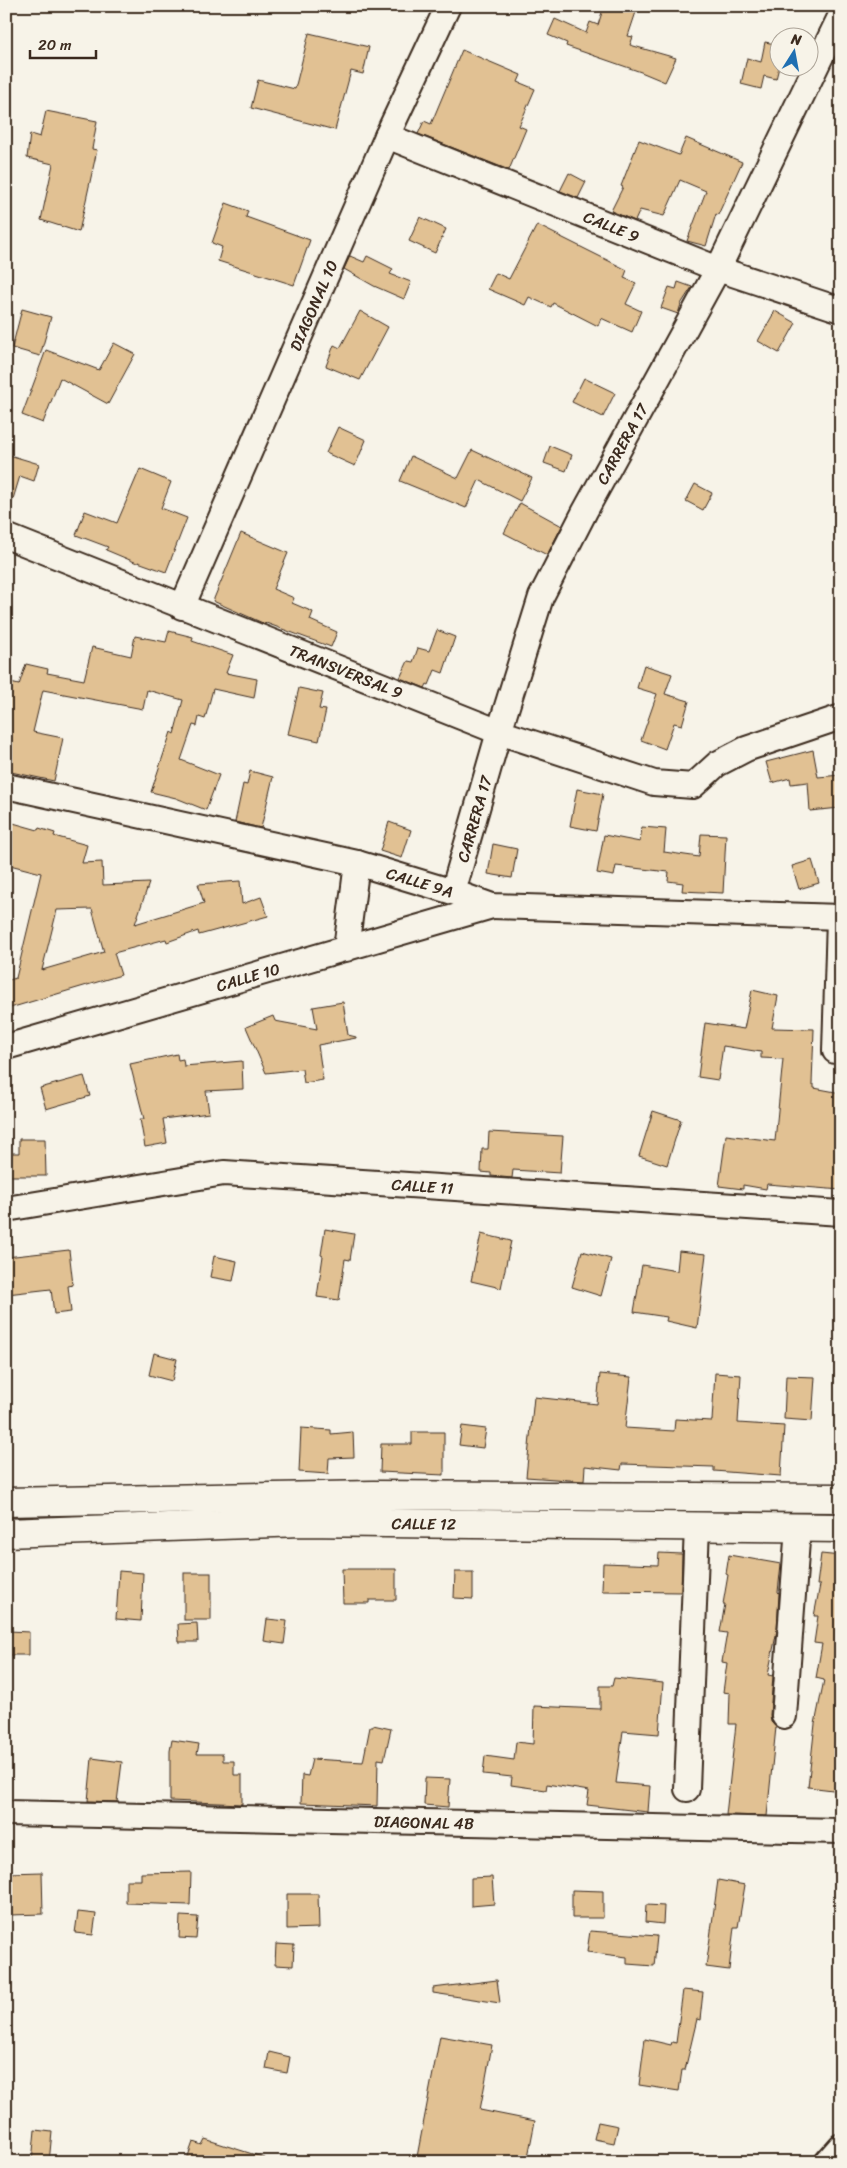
<svg xmlns="http://www.w3.org/2000/svg" width="847" height="2168" font-family="Sriracha,sans-serif">
	<style>
		.building { fill: #e1c193; stroke: #3b2a1e; fill-rule: evenodd }
		.lines { fill: none; stroke-linecap: round; stroke-linejoin: round }
		.street-casing { stroke: #3b2a1e; stroke-width: 28 }
		.secondary-casing { stroke: #3b2a1e; stroke-width: 31 }
		.street { stroke: #f7f3e8; stroke-width: 24 }
		.secondary { stroke: #f7f3e8; stroke-width: 28 }
		.labels { text-anchor: middle; stroke-width: 4; stroke-linejoin: round; paint-order: stroke }
		.street-label { font-size: 16px; fill: #3b2a1e; stroke: #f7f3e8 }
	</style>
	<rect width="100%" height="100%" fill="#f7f3e8"/>
	<filter id="ink" filterUnits="userSpaceOnUse"><feTurbulence type="fractalNoise" baseFrequency=".02" numOctaves="2"/><feDisplacementMap in="SourceGraphic" scale="10" xChannelSelector="R" yChannelSelector="G"/><feConvolveMatrix kernelMatrix="1 2 1 2 8 2 1 2 1" color-interpolation-filters="sRGB"/></filter>
	<g filter="url(#ink)">
		<g class="building">
			<path d="M604 6H628L637 9 628 36 633 37 630 45 676 58 665 82 641 72 566 46 567 43 548 35 555 19 586 33 590 22 598 25Z"/>
			<path d="M309 33 369 47 363 74 351 71 335 130 251 108 258 80 295 89Z"/>
			<path d="M765 42 780 45V63L776 79 764 76 761 89 741 84 747 58 761 62Z"/>
			<path d="M462 50 521 75 518 82 535 89 519 126 526 129 509 170 418 134 424 121 431 124Z"/>
			<path d="M46 111 97 121 92 149 97 150 79 232 41 220 53 164 27 158 30 134 40 137Z"/>
			<path d="M686 138 742 162 718 215 716 214 706 246 687 241 706 191 680 180 664 216 640 210 635 221 611 211 623 187 621 186 639 140 679 155Z"/>
			<path d="M569 173 586 182 578 198 560 191Z"/>
			<path d="M226 203 248 211 246 217 310 240 294 285 218 261 222 247 212 243Z"/>
			<path d="M420 217 446 229 435 253 409 241Z"/>
			<path d="M537 225 627 270 624 278 636 283 626 304 641 311 632 332 601 318 598 326 553 303 551 307 529 297 525 305 488 289 496 273 509 279Z"/>
			<path d="M350 256 364 262 367 256 393 269 390 274 411 282 404 299 374 286 344 269Z"/>
			<path d="M678 282 692 287 681 304 678 314 661 308 669 287 676 289Z"/>
			<path d="M22 309 51 317 40 356 12 348Z"/>
			<path d="M360 311 388 327 360 380 326 366 334 345 340 348Z"/>
			<path d="M775 311 796 323 779 353 758 341Z"/>
			<path d="M114 343 135 354 108 404 60 378 43 423 22 415 46 350 99 370Z"/>
			<path d="M584 378 615 393 603 417 572 402Z"/>
			<path d="M338 427 366 440 355 466 326 453Z"/>
			<path d="M550 446 572 455 566 471 544 463Z"/>
			<path d="M472 450 532 478 520 501 479 480 466 508 400 481 411 456 458 478Z"/>
			<path d="M6 454 39 464 34 481 20 476 10 509 6 508Z"/>
			<path d="M140 469 171 482 161 508 187 518 166 572 138 562 137 563 106 550 108 547 76 535 85 511 117 523Z"/>
			<path d="M695 484 712 493 703 510 686 501Z"/>
			<path d="M520 503 562 526 547 555 504 533Z"/>
			<path d="M241 533 288 553 273 589 294 598 292 603 313 612 310 620 337 632 331 647 266 623 265 624 213 601Z"/>
			<path d="M437 630 455 637 443 673 435 670 429 685 427 684 425 688 400 678 408 661 413 662 418 648 429 651Z"/>
			<path d="M169 631 193 637 192 641 233 655 226 673 257 679 254 698 213 689 205 719 199 717 197 726 193 725 181 760 219 775 206 810 176 798 151 792 171 732 174 734 183 700 147 690 143 709 43 690 33 732 63 738 54 781 6 771V682L19 685 26 664 48 669 47 673 84 680 92 647 131 656 135 636 166 642Z"/>
			<path d="M644 665 672 674 665 694 689 701 682 725 674 723 665 749 641 740 657 694 637 688Z"/>
			<path d="M299 688 323 693 319 709 326 710 319 741 288 734Z"/>
			<path d="M813 750 818 777 841 775V795H839L840 808 810 811 808 782 791 784 790 778 772 783 766 762Z"/>
			<path d="M250 771 273 777 261 828 235 822 243 784 247 785Z"/>
			<path d="M577 789 603 794 596 831 570 826Z"/>
			<path d="M6 821 38 830 39 828 55 833 54 836 87 845 82 863 102 862 103 885 149 883 135 924 204 903 198 884 240 881 242 904 261 897 268 916 199 935 198 931 167 942 166 939 114 953 121 975 10 1008 6 996V981L16 978 41 873 6 864ZM92 909 104 952 42 970 57 910Z"/>
			<path d="M389 822 411 830 402 858 380 851Z"/>
			<path d="M642 827 666 829 664 852 699 857 701 834 726 835 723 893 682 891 683 883 668 881 669 872 616 866 614 876 597 873 604 835 640 842Z"/>
			<path d="M493 844 517 849 512 878 488 874Z"/>
			<path d="M812 860 819 883 799 889 792 866Z"/>
			<path d="M752 990 778 996 772 1028 814 1029 812 1084H814V1088L841 1093V1190L767 1184 766 1189 743 1185V1189L719 1186 726 1135 775 1141 783 1059 761 1058V1052L723 1046 718 1080 698 1077 705 1023 744 1029Z"/>
			<path d="M343 1002 348 1035 356 1037V1038L318 1045 323 1080 304 1083 302 1069 266 1073 246 1027 273 1016 275 1021 317 1029 313 1007Z"/>
			<path d="M177 1054 178 1060 183 1059 184 1066 242 1061 243 1089 206 1091 209 1113 163 1119 167 1143 145 1147 140 1119H144L130 1064Z"/>
			<path d="M84 1076 90 1096 46 1109 40 1088Z"/>
			<path d="M653 1111 681 1120 667 1165 639 1156Z"/>
			<path d="M489 1132 563 1136 560 1173 513 1170 512 1178 491 1176V1173L481 1172 482 1149H488Z"/>
			<path d="M19 1139H45L46 1176H6V1153H19Z"/>
			<path d="M325 1229 354 1234 350 1260 345 1259 339 1300 317 1297 323 1256 321 1255Z"/>
			<path d="M481 1234 511 1241 501 1288 471 1281Z"/>
			<path d="M69 1250 73 1285 68 1286 71 1312 54 1314 51 1289 7 1294 6 1257Z"/>
			<path d="M582 1251 611 1259 601 1296 572 1287Z"/>
			<path d="M679 1251 706 1254 697 1328 666 1321 667 1317 634 1312 642 1265 677 1271Z"/>
			<path d="M214 1256 237 1261 233 1281 210 1277Z"/>
			<path d="M154 1353 177 1359 172 1381 149 1375Z"/>
			<path d="M715 1373 741 1375 738 1423 784 1426 781 1476 714 1471V1467L622 1464 621 1470 585 1466 584 1481 526 1477 534 1397 597 1404 600 1374 631 1377 625 1428 674 1431 675 1419 712 1421Z"/>
			<path d="M786 1376 815 1377 812 1421 784 1419Z"/>
			<path d="M462 1426 486 1429 483 1448 459 1445Z"/>
			<path d="M301 1428 331 1430V1434L353 1432 354 1457 329 1458 328 1474 299 1472Z"/>
			<path d="M412 1432H444V1475L380 1472 381 1444H412Z"/>
			<path d="M659 1553 682 1554 681 1592 602 1591 603 1563 658 1565Z"/>
			<path d="M821 1554 841 1556V1791L808 1787 815 1724 824 1680 816 1678 822 1644 814 1643 818 1616H814L820 1585H817Z"/>
			<path d="M729 1555 781 1564 778 1592 779 1593 777 1630 768 1675 773 1676 770 1715 771 1722 776 1727 767 1816 726 1815 736 1724H729L730 1693 723 1692 727 1663 722 1662 727 1633 720 1632 725 1604H723L728 1575 726 1574Z"/>
			<path d="M342 1569H396V1600H369V1603H343Z"/>
			<path d="M119 1571 143 1573 141 1621 116 1619Z"/>
			<path d="M455 1572H473V1599L454 1598Z"/>
			<rect x="184" y="1573" width="27" height="47"/>
			<path d="M267 1619 287 1621 284 1644 264 1641Z"/>
			<path d="M197 1623 198 1642H179L178 1624Z"/>
			<path d="M9 1631 29 1632V1655H9Z"/>
			<path d="M614 1678 663 1683 659 1734 623 1731 616 1783 650 1786 648 1812 587 1805 589 1791 547 1784 546 1790 511 1785 512 1777 483 1774 485 1756 514 1760 516 1742 533 1744 534 1706 600 1709V1686H612Z"/>
			<path d="M373 1725 391 1729 384 1760 378 1759 377 1806 301 1803 302 1775 308 1776 312 1759 363 1762 370 1727H373Z"/>
			<path d="M172 1740 199 1744 197 1754H223V1761H234V1775H242V1804L170 1801V1751Z"/>
			<path d="M92 1758 122 1762 117 1802 88 1801Z"/>
			<path d="M425 1778 450 1779 448 1807 424 1805Z"/>
			<path d="M42 1872 43 1914 10 1915 9 1873Z"/>
			<path d="M191 1872 190 1905 126 1903V1880H141V1873Z"/>
			<path d="M492 1877 494 1904 471 1906V1878Z"/>
			<path d="M718 1880 745 1885 738 1927H734L729 1970 706 1967Z"/>
			<path d="M572 1890 603 1891V1918H572Z"/>
			<path d="M287 1894H318L319 1928 287 1929Z"/>
			<path d="M646 1905 664 1906 663 1924 645 1922Z"/>
			<path d="M78 1912 96 1914 93 1935 75 1933Z"/>
			<path d="M180 1916 198 1917 196 1939 179 1938Z"/>
			<path d="M590 1931 657 1936 654 1966 627 1964V1957L587 1952Z"/>
			<path d="M276 1944 294 1945 293 1966 275 1965Z"/>
			<path d="M497 1980 500 2003 433 1993V1988Z"/>
			<path d="M683 1990 703 1992 700 2020 697 2019 685 2070H682L679 2091 639 2085 645 2039 671 2045 672 2042 676 2043Z"/>
			<path d="M440 2036 492 2045 480 2110 535 2121 527 2162H416Z"/>
			<path d="M269 2052 290 2057 287 2073 266 2069Z"/>
			<path d="M598 2122 618 2126 614 2143 594 2139Z"/>
			<path d="M35 2130 52 2132 49 2162H32Z"/>
			<path d="M205 2139 265 2158 264 2162H186L193 2142 202 2145Z"/>
		</g>
		<g class="lines">
			<g class="street-casing">
				<g id="street">
					<path id="s1" d="M387 136 718 269 841 310"/>
					<path id="s2" d="M6 536 499 732 654 783 693 786 717 764 746 749 841 717"/>
					<path id="s3" d="M182 607 387 136 448 6"/>
					<path id="s4" d="M6 786 357 863 453 892 492 906 841 917"/>
					<path id="s5" d="M453 892 499 732 541 597 585 511 718 269 841 15"/>
					<path d="M839 918 835 1051H841"/>
					<path d="M346 949 357 863"/>
					<path id="s6" d="M6 1047 492 906"/>
					<path id="s7" d="M6 1209 224 1173 841 1213"/>
					<path d="M784 1716 798 1527"/>
					<path d="M687 1789 697 1526"/>
					<path id="s8" d="M6 1813 841 1831"/>
					<path d="M827 2162 841 2146"/>
				</g>
			</g>
			<g class="secondary-casing">
				<g id="secondary">
					<path d="M6 1502 373 1495 841 1498"/>
					<path id="s9" d="M6 1533 301 1522 841 1528"/>
				</g>
			</g>
			<use href="#street" class="street"/>
			<use href="#secondary" class="secondary"/>
		</g>
	</g>
	<g class="labels">
		<g class="street-label">
			<text dy="6" stroke="none"><textPath href="#s1" startOffset="242">CALLE 9</textPath></text>
			<text dy="6" stroke="none"><textPath href="#s3" startOffset="329">DIAGONAL 10</textPath></text>
			<text dy="6" stroke="none"><textPath href="#s5" startOffset="481">CARRERA 17</textPath></text>
			<text dy="6" stroke="none"><textPath href="#s2" startOffset="366">TRANSVERSAL 9</textPath></text>
			<text dy="6" stroke="none"><textPath href="#s5" startOffset="76">CARRERA 17</textPath></text>
			<text dy="6" stroke="none"><textPath href="#s4" startOffset="425">CALLE 9A</textPath></text>
			<text dy="6" stroke="none"><textPath href="#s6" startOffset="252">CALLE 10</textPath></text>
			<text dy="6" stroke="none"><textPath href="#s7" startOffset="420">CALLE 11</textPath></text>
			<text dy="6" stroke="none"><textPath href="#s9" startOffset="418">CALLE 12</textPath></text>
			<text dy="6" stroke="none"><textPath href="#s8" startOffset="418">DIAGONAL 4B</textPath></text>
		</g>
	</g>
	<rect width="847" height="2168" fill="none" stroke="#f7f3e8" stroke-width="25"/>
	<rect x="12" y="12" width="822" height="2143" fill="none" stroke="#3b2a1e" stroke-width="2" filter="url(#ink)"/>
	<g transform="translate(794 52) rotate(11)"><circle r="24" fill="#f7f3e8" stroke="#aca397"/>
	<path d="M0-4L9 19L0 12L-9 19Z" fill="#1f6fb2"/>
	<text y="-8" font-size="14" font-weight="bold" text-anchor="middle" fill="#3b2a1e">N</text>
	</g>
	<path d="M30 50v8h66v-8" fill="none" stroke="#3b2a1e" stroke-width="2.5"/>
	<text x="38" y="50" font-size="15" fill="#3b2a1e" stroke="#f7f3e8" stroke-width="4" paint-order="stroke">20 m</text>
</svg>
